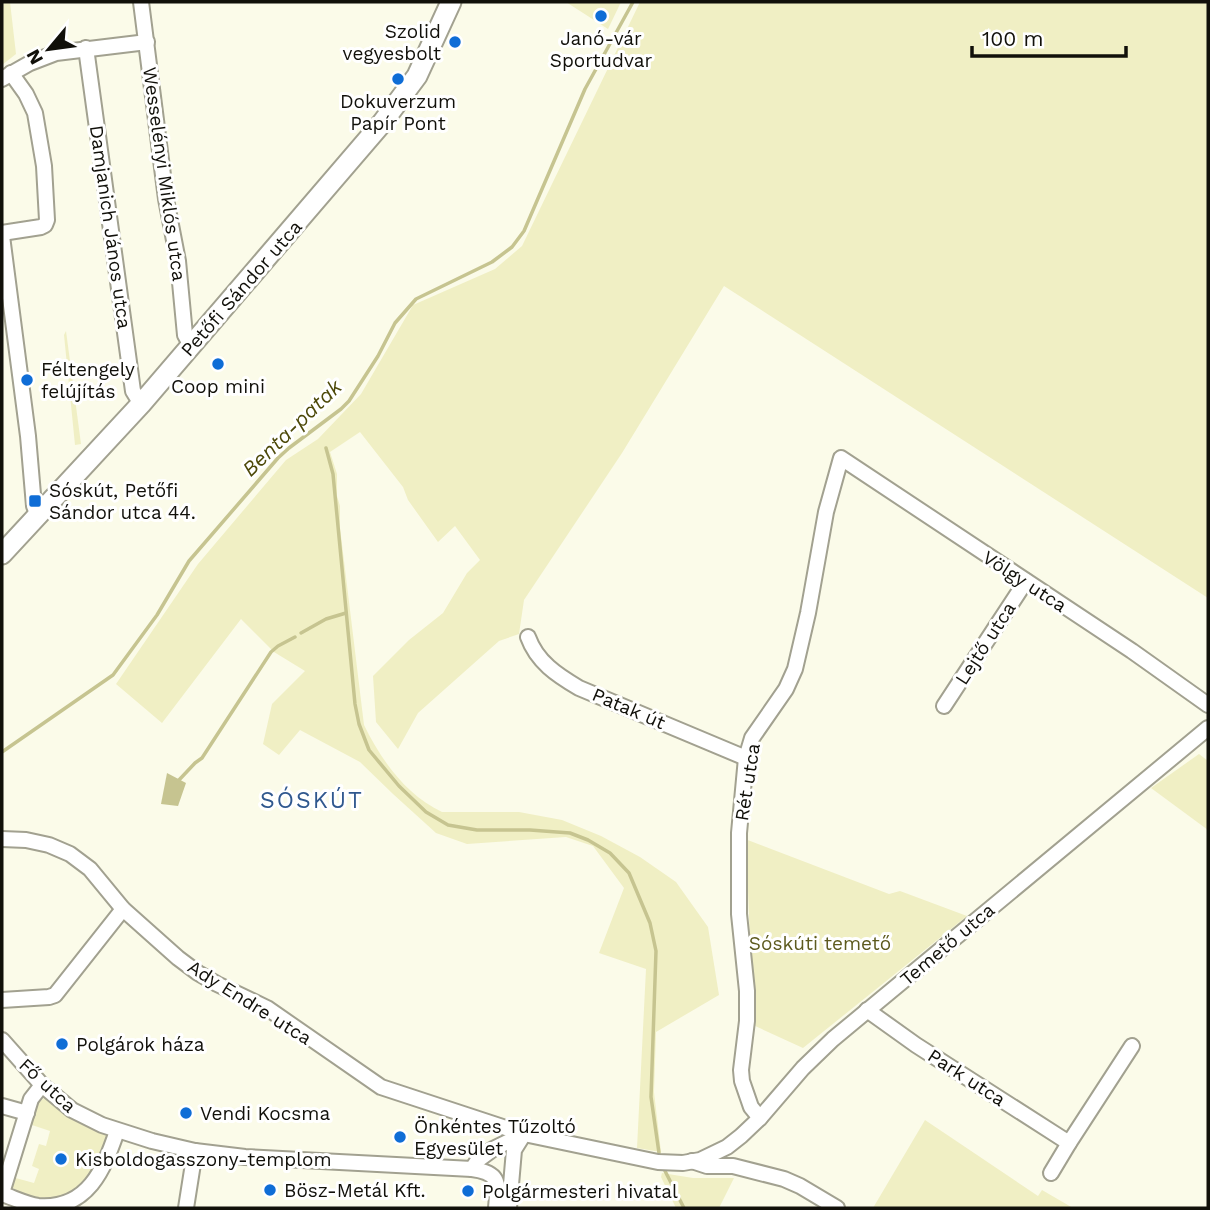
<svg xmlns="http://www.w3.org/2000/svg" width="1210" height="1210" font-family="'Work Sans',sans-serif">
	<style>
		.green { fill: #f0efc4 }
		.water { fill: #c6c490 }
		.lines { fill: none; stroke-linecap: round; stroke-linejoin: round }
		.stream { stroke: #c6c490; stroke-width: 3.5 }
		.minor-casing { stroke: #a2a190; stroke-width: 18 }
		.major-casing { stroke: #a2a190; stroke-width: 23 }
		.minor { stroke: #fff; stroke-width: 14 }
		.major { stroke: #fff; stroke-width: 19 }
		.poi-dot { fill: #0f6dd6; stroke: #fff; stroke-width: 2.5 }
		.labels { text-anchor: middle; stroke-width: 6; stroke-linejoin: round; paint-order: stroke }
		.poi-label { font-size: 19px; fill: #11100a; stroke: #fff; text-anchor: start }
		.street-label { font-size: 19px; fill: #11100a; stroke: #fff }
		.park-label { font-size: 19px; fill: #5d5a1e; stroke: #fff }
		.water-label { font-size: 21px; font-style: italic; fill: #4d4909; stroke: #fff }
		.quarter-label { font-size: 23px; letter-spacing: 2px; fill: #30588e; stroke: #fff }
	</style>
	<rect width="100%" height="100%" fill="#fbfbe9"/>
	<g class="green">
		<path d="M2 2H10L16 54 2 65Z"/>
		<path d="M566 2H621L608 29Z"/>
		<path d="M640 2H1208V598L724 286 622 453 524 600 519 634 499 641 418 713 398 749 376 722 373 676 409 640 443 613 467 573 480 560 455 526 438 542 408 500 403 487 360 432 330 452 337 474V496L340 506V528L364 725C381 760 406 795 442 812H519L562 820 601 836 640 857 676 882 708 927 719 995 656 1032 654 1092 661 1152 637 1148 646 969 599 953 624 888 593 846 566 837 467 844 436 833 393 794 360 762 300 730 279 755 263 744 272 704 305 671 274 652 241 619 162 723 116 684 198 564 286 460 318 439 361 394 413 305 495 269 522 246Z"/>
		<path d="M66 331 81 444 75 445 64 335Z"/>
		<path d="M1199 754 1208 761V830L1151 788Z"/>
		<path d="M745 839 889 894 900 891 967 916 803 1048 753 1025 748 891Z"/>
		<path d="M45 1097 72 1119 109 1133C109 1144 90 1184 81 1191 77 1195 70 1195 65 1197 46 1202 24 1203 11 1185L12 1177 34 1183 39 1169 32 1166 39 1144 46 1146 50 1131 29 1124 34 1107Z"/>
		<path d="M925 1120 1038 1196 1042 1190 1073 1208H873Z"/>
		<path d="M662 1173 693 1178H734L719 1208H676L661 1177Z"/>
	</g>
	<path class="water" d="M167 773 186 783 178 806 161 804Z"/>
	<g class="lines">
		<g class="stream">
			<path d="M326 448 333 474 355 704 359 724 369 750 399 786 426 812 448 825 477 830H530L570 833 588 840 610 853 629 873 650 923 656 951 651 1097 659 1153"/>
			<path d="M301 633 326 619 346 613"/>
			<path d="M2 752 113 675 157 615 189 561 278 458 289 448 341 409 349 401 378 356 395 323 416 299 492 262 512 247 524 231 585 89 633 2"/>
			<path d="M179 780 195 763 202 758 271 652 278 646 295 637"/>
			<path d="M665 1171 684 1208"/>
		</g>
		<g class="minor-casing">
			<g id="minor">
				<path d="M141 2 166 199 178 261 185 335 191 346"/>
				<path d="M86 48 133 391 141 404"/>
				<path d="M2 79 30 63 56 53 147 42"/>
				<path d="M2 233 41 227 45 225 47 220 44 166 35 113 26 94 11 73"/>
				<path d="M2 236 28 436 34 506 38 516"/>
				<path d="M528 637C537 662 557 675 579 688L746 758"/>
				<path d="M944 706 1026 581"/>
				<path d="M2 839 26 840 49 845 70 854 90 869 123 909 178 958 198 973 217 984 267 1008 381 1087 524 1134 514 1150 509 1208"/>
				<path d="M2 1000 49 997 55 995 123 909"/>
				<path d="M867 1010 916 1045 1069 1143 1132 1046"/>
				<path d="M2 1040 42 1085 72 1110 102 1125 152 1141 195 1151 245 1157 472 1169C501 1173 498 1183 496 1208"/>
				<path d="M2 1106 27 1113"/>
				<path d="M760 1118 751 1107 742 1081 741 1070 747 1021V991L739 914V833L746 758 752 738 786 689 795 669 808 613 826 512 841 458 1132 651 1208 705"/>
				<path d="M692 1161 707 1166H733L784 1179 800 1186 837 1208"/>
				<path d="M472 1169 478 1160 493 1149 524 1134 658 1162 683 1163 700 1160 727 1147 741 1136 760 1118 803 1068 833 1039 1208 728"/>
				<path d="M1051 1173 1069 1143"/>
				<path d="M2 1193 31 1099 42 1085"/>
				<path d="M2 1194C14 1198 26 1204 38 1206 88 1210 104 1169 117 1131"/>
				<path d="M186 1208 195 1151"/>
			</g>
		</g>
		<g class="major-casing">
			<path id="major" d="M2 554 141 404 382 123 417 76 451 2"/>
		</g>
		<use href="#minor" class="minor"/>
		<use href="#major" class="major"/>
	</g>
	<g class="poi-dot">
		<circle cx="601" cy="16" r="7"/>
		<circle cx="455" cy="42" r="7"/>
		<circle cx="398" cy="79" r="7"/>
		<circle cx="218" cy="364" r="7"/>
		<circle cx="27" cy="380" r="7"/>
		<rect x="28" y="494" width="14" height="14" rx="3.5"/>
		<circle cx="62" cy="1044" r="7"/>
		<circle cx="186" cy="1113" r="7"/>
		<circle cx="400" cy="1137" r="7"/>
		<circle cx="61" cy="1159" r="7"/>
		<circle cx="270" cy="1190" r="7"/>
		<circle cx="468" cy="1191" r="7"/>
	</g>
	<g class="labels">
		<g class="poi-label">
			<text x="441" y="38" text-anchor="end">Szolid<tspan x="441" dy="22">vegyesbolt</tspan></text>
			<text x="601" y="45" text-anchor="middle">Janó-vár<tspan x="601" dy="22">Sportudvar</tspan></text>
			<text x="398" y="108" text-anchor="middle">Dokuverzum<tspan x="398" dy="22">Papír Pont</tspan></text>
			<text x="41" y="376">Féltengely<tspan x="41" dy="22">felújítás</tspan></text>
			<text x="218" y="393" text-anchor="middle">Coop mini</text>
			<text x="49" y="497">Sóskút, Petőfi<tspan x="49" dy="22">Sándor utca 44.</tspan></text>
			<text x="76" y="1051">Polgárok háza</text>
			<text x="200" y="1120">Vendi Kocsma</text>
			<text x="414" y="1133">Önkéntes Tűzoltó<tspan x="414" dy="22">Egyesület</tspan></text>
			<text x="75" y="1166">Kisboldogasszony-templom</text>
			<text x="284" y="1197">Bösz-Metál Kft.</text>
			<text x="482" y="1198">Polgármesteri hivatal</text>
		</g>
		<g class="street-label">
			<text transform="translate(165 174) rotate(82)" y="7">Wesselényi Miklós utca</text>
			<text transform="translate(111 227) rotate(82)" y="7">Damjanich János utca</text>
			<text transform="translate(241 288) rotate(-49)" y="7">Petőfi Sándor utca</text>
			<text transform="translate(1025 581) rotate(33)" y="7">Völgy utca</text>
			<text transform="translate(985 643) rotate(-57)" y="7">Lejtő utca</text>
			<text transform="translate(629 708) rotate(23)" y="7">Patak út</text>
			<text transform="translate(747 782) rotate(-81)" y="7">Rét utca</text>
			<text transform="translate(947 944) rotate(-40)" y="7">Temető utca</text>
			<text transform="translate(250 1002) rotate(32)" y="7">Ady Endre utca</text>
			<text transform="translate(967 1077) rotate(33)" y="7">Park utca</text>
			<text transform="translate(48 1085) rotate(43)" y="7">Fő utca</text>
		</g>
		<g class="park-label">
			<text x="820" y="950">Sóskúti temető</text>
		</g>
		<g class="water-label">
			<text transform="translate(292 428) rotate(-44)" y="7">Benta-patak</text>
		</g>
		<g class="quarter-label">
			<text x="312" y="808">SÓSKÚT</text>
		</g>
	</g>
	<rect width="1210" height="1210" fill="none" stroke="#11100a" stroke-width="7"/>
	<g transform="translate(49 49) rotate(241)" stroke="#ffffff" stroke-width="5" paint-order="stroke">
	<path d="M0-5L12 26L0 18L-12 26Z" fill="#11100a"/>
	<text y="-10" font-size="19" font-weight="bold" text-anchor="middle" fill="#11100a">N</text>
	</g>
	<path d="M972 46v10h154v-10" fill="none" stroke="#11100a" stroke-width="3.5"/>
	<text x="982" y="46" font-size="21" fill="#11100a" stroke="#ffffff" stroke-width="5" paint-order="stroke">100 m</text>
</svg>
